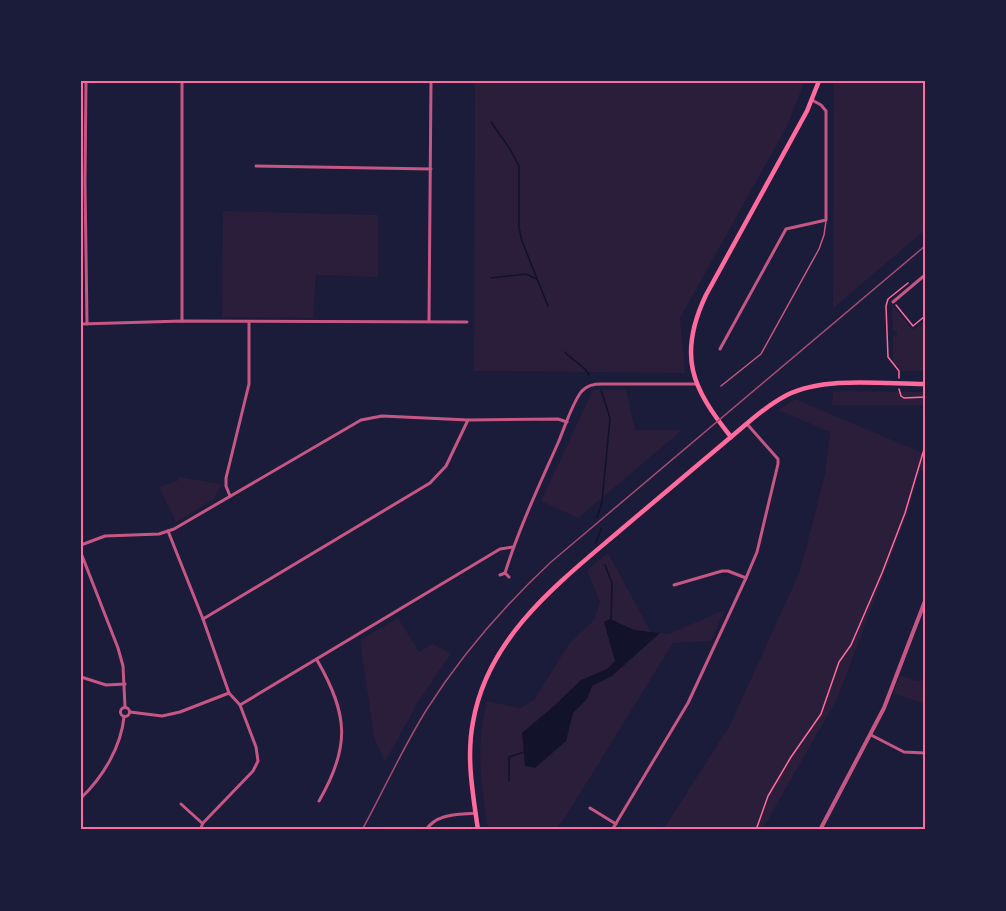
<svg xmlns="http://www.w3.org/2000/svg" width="1006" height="911" font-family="Mulish,sans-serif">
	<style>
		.green { fill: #2a1e3b }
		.water { fill: #12122b }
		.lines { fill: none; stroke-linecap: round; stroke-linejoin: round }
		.stream { stroke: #12122b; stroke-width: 1.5 }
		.path { stroke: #ff6b9d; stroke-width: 1.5 }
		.service { stroke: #c65784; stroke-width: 1.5 }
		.minor { stroke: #c65784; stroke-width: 3 }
		.tertiary { stroke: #c65784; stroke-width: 4 }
		.secondary { stroke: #ff6b9d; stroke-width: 4.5 }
		.primary { stroke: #ff6b9d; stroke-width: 4.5 }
		.rail { stroke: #a44b75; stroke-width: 1.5 }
		.neatline { fill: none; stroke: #ff6b9d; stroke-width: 2 }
	</style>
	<rect width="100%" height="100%" fill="#1b1b3a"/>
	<g class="green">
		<path d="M475 81H805L786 128 680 318 685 373 474 371Z"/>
		<path d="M834 81H925V230L833 308Z"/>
		<path d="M223 211 378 215V277L316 275 313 318 222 317Z"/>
		<path d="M892 306 913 330 925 321V371H902L893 363V336L897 335V332L893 331Z"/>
		<path d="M593 390H626L635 430H682L578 518 541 501Z"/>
		<path d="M833 391 925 392V405H832Z"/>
		<path d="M795 399 925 454V472L920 470 908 512 837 699 762 830H663L730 725 800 571 825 474 830 432 778 410Z"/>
		<path d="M179 477 221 484 214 499 176 522 159 487 177 481Z"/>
		<path d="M608 553 651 632 668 634 725 610 711 641 673 643 566 816 555 830H488C481 782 475 750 487 701L520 708 534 700 569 644 594 620 600 602 587 570Z"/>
		<path d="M398 618 419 652 432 644 451 653 418 702 385 762 374 737 360 640Z"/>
		<path d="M900 675 916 681 925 680V704L893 693Z"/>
	</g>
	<path class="water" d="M610 619 634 630 660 633 612 676 592 686 587 699 573 713 566 741 535 768 525 766 522 733 554 706 581 680 607 669 615 661 604 622Z"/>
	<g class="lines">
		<g class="stream">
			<path d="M491 122 510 149 519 166V228L522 241 548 306"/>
			<path d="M491 278 526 274 537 279"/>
			<path d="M565 352C572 361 586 366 589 375"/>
			<path d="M597 518 602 502 610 418 601 390"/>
			<path d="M596 543 601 529"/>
			<path d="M605 565 612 583 611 619"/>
			<path d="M509 781V757L524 752"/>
		</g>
		<g class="path">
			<path d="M896 305 913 326 925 316"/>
			<path d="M899 378V371L888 357 886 306 888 299 908 283"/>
			<path d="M899 389 901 396 904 398 925 397"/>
			<path d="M756 830 768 796 791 757 821 714 839 662 851 645 882 573 905 513 925 446"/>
		</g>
		<path class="service" d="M721 386 761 354 819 249 824 235 826 221"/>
		<g class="minor">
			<path d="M86 81 85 182 87 324"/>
			<path d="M182 81V321"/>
			<path d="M256 166 431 169"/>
			<path d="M893 302 925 275"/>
			<path d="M429 321 431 81"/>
			<path d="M81 324 182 321 467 322"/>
			<path d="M720 349 786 229 826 220V111L821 105 812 100"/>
			<path d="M230 496 226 486V478L249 384V322"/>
			<path d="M168 531 203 619 229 693 240 705 256 747 258 761 253 771 203 823 200 830"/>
			<path d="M81 545 105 536 159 534 174 529 361 420 382 416 468 420 558 419 567 422"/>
			<path d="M81 553 118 648 123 666 125 707"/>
			<path d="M505 573C519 528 539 486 558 443 565 427 571 406 581 392 587 385 594 384 602 384H696"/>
			<path d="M500 575 505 573 509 577"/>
			<path d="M674 585 722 571H728L746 578"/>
			<path d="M203 619 430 483 446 466 468 420"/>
			<path d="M317 660C348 714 351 746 319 801"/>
			<path d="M81 677 106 685 125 684"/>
			<path d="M240 705 500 549 513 547"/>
			<circle cx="125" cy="712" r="4.5"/>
			<path d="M130 712 162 716 180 712 229 693"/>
			<path d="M871 735 904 752 925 753"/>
			<path d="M81 798C103 777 121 747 124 717"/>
			<path d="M181 804 202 823"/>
			<path d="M590 808 616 824"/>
			<path d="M426 830C437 813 458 815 476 813"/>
			<path d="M612 830 688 703 746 578 757 552 778 464V459L747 424"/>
		</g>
		<path class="tertiary" d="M820 830 884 708 925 601"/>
		<path class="secondary" d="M731 437C749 422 766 406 787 395 825 376 883 384 925 384"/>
		<path class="primary" d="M478 830C473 794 466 758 473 722 488 635 561 581 623 528 659 498 695 467 731 437 692 388 677 356 706 295L807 111 819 81"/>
		<path class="rail" d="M362 830C384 790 403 747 427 709 462 654 504 606 551 562L925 246"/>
	</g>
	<rect width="1006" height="911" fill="none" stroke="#1b1b3a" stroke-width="165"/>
	<rect x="82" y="82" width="842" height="746" class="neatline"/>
</svg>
